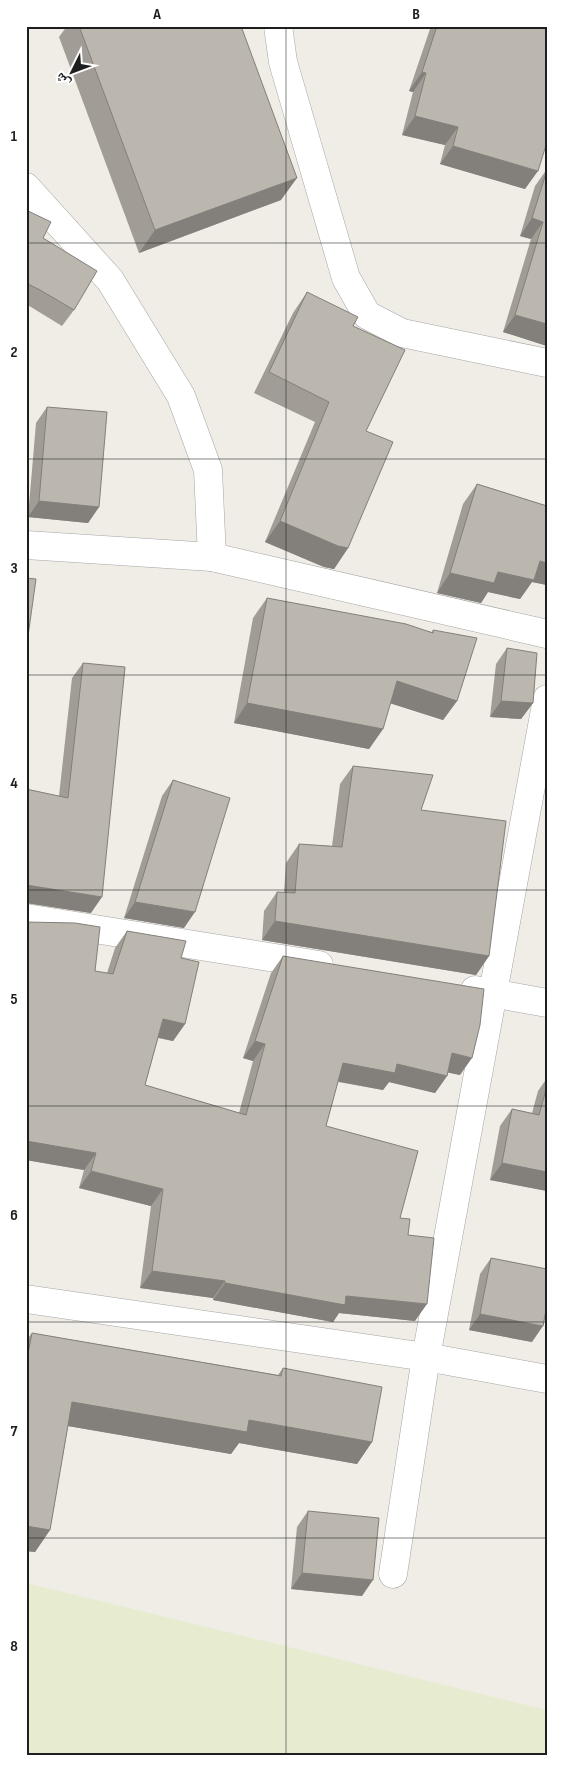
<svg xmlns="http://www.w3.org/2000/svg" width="573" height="1781" font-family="'Sofia Sans Condensed','Noto Naskh Arabic',sans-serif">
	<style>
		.farmland { fill: #e7ecd1 }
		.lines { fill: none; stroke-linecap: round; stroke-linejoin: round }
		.minor-casing { stroke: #a5a5a5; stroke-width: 29 }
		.minor { stroke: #fff; stroke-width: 28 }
		.wall { fill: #a19d96 }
		.shaded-wall { fill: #837f7a }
		.building { fill: #bbb6ae; stroke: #837f7a }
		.grid { fill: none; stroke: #1e1e1e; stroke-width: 1; stroke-opacity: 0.55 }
		.neatline { fill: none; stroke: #1e1e1e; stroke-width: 2 }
		.grid-label { font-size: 16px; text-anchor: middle; font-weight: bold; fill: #1e1e1e }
	</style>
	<rect width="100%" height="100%" fill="#efede5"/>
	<path class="farmland" d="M26 1583 547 1710V1755H26Z"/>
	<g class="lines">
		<g class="minor-casing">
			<g id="minor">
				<path d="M278 26 283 62 346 278 367 315 402 333 547 363"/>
				<path d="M26 187 110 280 181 396 208 470 212 557 26 545"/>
				<path d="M212 557 547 634"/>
				<path d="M26 918 319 965"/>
				<path d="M475 990 547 1003"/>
				<path d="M26 1299 426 1357 547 1379"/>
				<path d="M393 1574 426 1357 547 699"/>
			</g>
		</g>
		<use href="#minor" class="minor"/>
	</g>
	<g class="wall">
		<path d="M67 26H241L281 200 139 253 59 37Z"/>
		<path d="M431 26H547L525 189 440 164 445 145 402 135 413 92 409 91Z"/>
		<path d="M547 169V346L503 332 531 239 520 236 535 186Z"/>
		<path d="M26 210 43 238 74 310 62 326 26 304Z"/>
		<path d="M307 292 353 326 366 431 348 548 334 569 324 567 265 542 315 422 254 393 293 313Z"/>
		<path d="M47 407 99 507 88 523 28 517 36 423Z"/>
		<path d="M477 484 547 506V585L532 582 520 599 488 592 481 603 437 593 463 504Z"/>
		<path d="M267 598 432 632 433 630 457 701 443 720 390 703 383 729 369 749 234 723 253 618Z"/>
		<path d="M507 648 533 703 521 719 490 717 496 664Z"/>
		<path d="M83 663 91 913 26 903V789L59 796 72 678Z"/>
		<path d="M353 766 421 810 489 956 476 975 262 940 264 911 277 892 284 893 286 863 299 844 332 846 340 784Z"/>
		<path d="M173 780 184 928 124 918 162 796Z"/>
		<path d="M26 922 95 971 107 973 115 948 127 931 181 958 185 1024 173 1041 158 1038 145 1085 239 1113 253 1061 243 1058 271 973 283 956 460 1075 448 1072 447 1076 435 1093 389 1082 383 1090 338 1082 326 1126 400 1218 408 1235 415 1321 339 1313 333 1322 213 1300V1298L140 1288 151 1206 79 1188 84 1170 26 1160Z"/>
		<path d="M547 1078V1191L490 1180 500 1126 512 1109 532 1113 538 1091Z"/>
		<path d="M491 1258 532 1342 469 1330 480 1274Z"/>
		<path d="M32 1333 278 1375 283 1368 372 1442 357 1464 239 1443 231 1454 68 1426 50 1530 35 1552 26 1551V1341Z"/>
		<path d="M308 1511 362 1596 291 1589 297 1527Z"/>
	</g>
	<g class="shaded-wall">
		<path d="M422 72 426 73 413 92 409 91Z"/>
		<path d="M415 116 458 127 445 145 402 135Z"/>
		<path d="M453 146 538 171 525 189 440 164Z"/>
		<path d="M297 178 281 200 139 253 155 230Z"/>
		<path d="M532 218 543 222 531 239 520 236Z"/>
		<path d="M515 315 547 324V346L503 332Z"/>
		<path d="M39 501 99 507 88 523 28 517Z"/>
		<path d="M280 521 348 548 334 569 324 567 265 542Z"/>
		<path d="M540 561 547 563V585L532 582 520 599 488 592 481 603 437 593 450 573 498 572Z"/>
		<path d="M397 681 457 701 443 720 383 701Z"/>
		<path d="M501 701 533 703 521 719 490 717Z"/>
		<path d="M247 703 383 729 369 749 234 723Z"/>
		<path d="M26 885 102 897 91 913 26 903Z"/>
		<path d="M135 902 195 912 184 928 124 918Z"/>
		<path d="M275 921 489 956 476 975 262 940Z"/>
		<path d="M163 1019 185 1024 173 1041 151 1036Z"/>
		<path d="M255 1041 265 1044 253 1061 243 1058Z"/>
		<path d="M452 1053 472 1058 460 1075 440 1071Z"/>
		<path d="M343 1063 397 1064 447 1076 435 1093 389 1082 383 1090 331 1080Z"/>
		<path d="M26 1141 96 1153 84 1170 26 1160Z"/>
		<path d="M502 1163 547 1172V1191L490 1180Z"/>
		<path d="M91 1171 163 1189 151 1206 79 1188Z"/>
		<path d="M152 1271 225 1281 213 1298 140 1288Z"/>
		<path d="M225 1283 346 1296 427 1304 415 1321 339 1313 333 1322 213 1300Z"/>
		<path d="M480 1314 543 1326 532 1342 469 1330Z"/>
		<path d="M72 1402 249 1420 372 1442 357 1464 239 1443 231 1454 56 1424Z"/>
		<path d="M26 1526 50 1530 35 1552 26 1551Z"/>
		<path d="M302 1573 373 1580 362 1596 291 1589Z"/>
	</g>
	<g class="building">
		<path d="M79 26H241L297 178 155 230Z"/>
		<path d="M437 26H547V142L538 171 453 146 458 127 415 116 426 73 422 72Z"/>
		<path d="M547 170V324L515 315 543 222 532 218Z"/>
		<path d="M26 210 51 222 43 238 97 271 74 310 40 290 26 283Z"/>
		<path d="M307 292 358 317 353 326 405 350 366 431 393 442 348 548 338 546 280 521 329 402 269 372Z"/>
		<path d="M47 407 107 412 99 507 39 501Z"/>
		<path d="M477 484 547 506V563L540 561 534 580 498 572 494 583 450 573Z"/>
		<path d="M26 578 36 579 28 636H26Z"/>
		<path d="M267 598 406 624 433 633V630L477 638 457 701 397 681 383 729 247 703Z"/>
		<path d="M507 648 537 653 533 703 501 701Z"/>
		<path d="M83 663 125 667 102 897 26 885V789L68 798Z"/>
		<path d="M353 766 433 775 421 810 506 821 489 956 275 921 277 892 295 893 299 844 342 847Z"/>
		<path d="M173 780 230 798 195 912 135 902Z"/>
		<path d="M26 922 75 923 100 927 95 971 113 974 127 931 186 941 181 958 199 962 185 1024 163 1019 145 1085 246 1115 265 1044 255 1041 283 956 484 989 480 1025 472 1058 452 1053 447 1076 397 1064 395 1073 343 1063 326 1126 418 1151 400 1218 410 1219 408 1235 434 1238 427 1304 346 1296 345 1305 225 1283V1281L152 1271 163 1189 91 1171 96 1153 26 1141Z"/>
		<path d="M547 1086V1172L502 1163 512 1109 539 1115Z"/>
		<path d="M491 1258 547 1269V1305L543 1326 480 1314Z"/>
		<path d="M32 1333 281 1376 283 1368 382 1387 372 1442 249 1420 247 1432 72 1402 50 1530 26 1526V1364Z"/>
		<path d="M308 1511 379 1518 373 1580 302 1573Z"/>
	</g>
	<path class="grid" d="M286 26V1755M26 243H547M26 459H547M26 675H547M26 890H547M26 1106H547M26 1322H547M26 1538H547"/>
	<rect width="573" height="1781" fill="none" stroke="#ffffff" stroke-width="55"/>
	<g transform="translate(72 72) rotate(228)" stroke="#ffffff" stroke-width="4" paint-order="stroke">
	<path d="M0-4L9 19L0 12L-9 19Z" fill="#1e1e1e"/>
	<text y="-8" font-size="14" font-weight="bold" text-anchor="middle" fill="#1e1e1e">ش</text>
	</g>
	<rect x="28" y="28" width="518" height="1726" class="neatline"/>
	<g class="grid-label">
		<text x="157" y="19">A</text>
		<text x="416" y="19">B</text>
		<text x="14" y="141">1</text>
		<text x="14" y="357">2</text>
		<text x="14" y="573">3</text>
		<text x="14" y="788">4</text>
		<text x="14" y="1004">5</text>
		<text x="14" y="1220">6</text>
		<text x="14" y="1436">7</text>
		<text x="14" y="1651">8</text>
	</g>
</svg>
